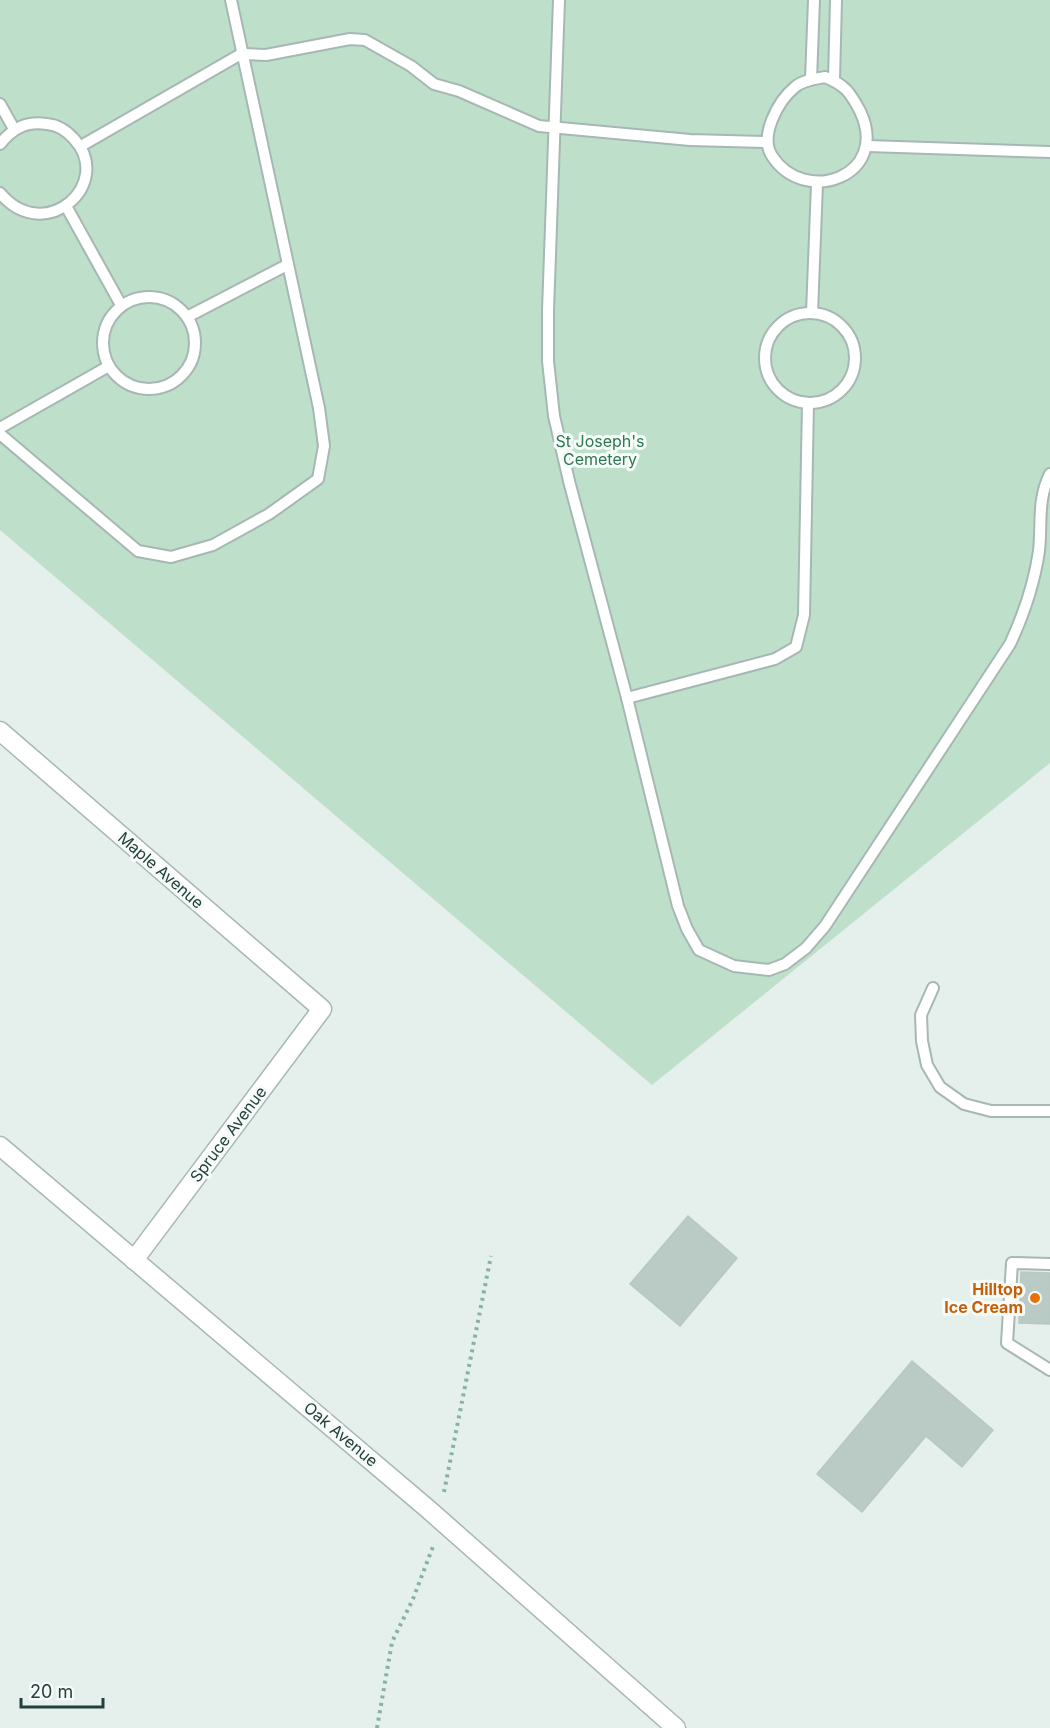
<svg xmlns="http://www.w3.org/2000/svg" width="1050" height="1728" font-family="Inter,sans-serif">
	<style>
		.green { fill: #bee0ca }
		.building { fill: #bacac5; stroke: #b7c9c3; stroke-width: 1.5 }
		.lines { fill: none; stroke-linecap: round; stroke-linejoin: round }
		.service-casing { stroke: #a7b7b3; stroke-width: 14 }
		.minor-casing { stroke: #a7b7b3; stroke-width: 21 }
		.path { stroke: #85b3a9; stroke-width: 4; stroke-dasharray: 3 4.5; stroke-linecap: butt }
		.service { stroke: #fff; stroke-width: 10 }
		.minor { stroke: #fff; stroke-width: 18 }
		.food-dot { fill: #e8710a; stroke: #f6fbf9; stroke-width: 2 }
		.labels { text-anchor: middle; stroke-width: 6; stroke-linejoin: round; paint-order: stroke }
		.park-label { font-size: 16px; fill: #2c7952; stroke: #f6fbf9 }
		.street-label { font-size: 16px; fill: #23413c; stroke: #f6fbf9 }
		.food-label { font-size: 16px; font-weight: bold; fill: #c56008; stroke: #f6fbf9; text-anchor: end }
	</style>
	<rect width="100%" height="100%" fill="#e5efeb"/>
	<path class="green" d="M0 0H1050V763L652 1085 0 530Z"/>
	<g class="building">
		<path d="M688 1216 737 1258 680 1326 630 1284Z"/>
		<path d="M1021 1272 1050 1273V1324L1019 1323Z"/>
		<path d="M912 1361 993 1430 962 1467 926 1436 862 1512 817 1474Z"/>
	</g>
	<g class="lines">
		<g class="service-casing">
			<g id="service">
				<path d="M559 0 548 311V361L554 416 569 481 627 698 678 906 687 929 699 950 734 966 769 970 785 964 806 948 825 926 1010 644C1024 614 1034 585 1039 551 1042 523 1037 500 1050 474"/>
				<path d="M825 77C845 85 850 92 860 111 891 176 805 207 772 156 759 136 778 101 795 87 803 80 815 79 825 77Z"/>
				<path d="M811 79 814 0"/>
				<path d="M834 80 836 0"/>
				<path d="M0 104 14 129"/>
				<path d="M0 144C13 128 26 121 47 124 58 125 67 131 74 139 115 183 45 247 0 193"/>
				<path d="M81 146 241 54 266 55 350 39 365 40 411 66 434 84 459 91 539 126 690 140 766 142"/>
				<path d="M868 146 1050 152"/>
				<path d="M66 206 121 305"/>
				<circle cx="149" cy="343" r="46"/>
				<path d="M812 313 817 184"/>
				<circle cx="810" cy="358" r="45"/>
				<path d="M187 317 287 265"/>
				<path d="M0 428 109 366"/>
				<path d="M0 434 138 551 171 557 213 545 269 514 318 479 324 446 319 408 231 0"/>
				<path d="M627 698 775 659 796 647 804 615 808 403"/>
				<path d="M933 988 921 1015 922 1041 927 1065 940 1087 964 1104 991 1111H1050"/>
				<path d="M1050 1264 1012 1263 1007 1343 1050 1370"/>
			</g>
		</g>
		<g class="minor-casing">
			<g id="minor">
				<path d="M0 731 322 1009 134 1260"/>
				<path d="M0 1146 428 1509 676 1728"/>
			</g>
		</g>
		<g class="path">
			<path d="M444 1492 491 1256"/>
			<path d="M377 1728 392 1642 413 1599 434 1544"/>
		</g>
		<use href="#service" class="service"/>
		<use href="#minor" class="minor"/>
	</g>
	<circle class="food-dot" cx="1035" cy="1298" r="6"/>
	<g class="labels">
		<g class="park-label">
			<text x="600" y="447">St Joseph's<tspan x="600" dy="18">Cemetery</tspan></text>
		</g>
		<g class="street-label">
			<text transform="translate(161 870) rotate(41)" y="6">Maple Avenue</text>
			<text transform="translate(228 1134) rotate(-53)" y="6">Spruce Avenue</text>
			<text transform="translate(341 1434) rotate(40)" y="6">Oak Avenue</text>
		</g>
		<g class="food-label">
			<text x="1023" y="1295">Hilltop<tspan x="1023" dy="18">Ice Cream</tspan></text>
		</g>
	</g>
	<path d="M21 1698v9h82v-9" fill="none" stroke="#23413c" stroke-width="3"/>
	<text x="30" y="1698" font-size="18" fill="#23413c" stroke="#f6fbf9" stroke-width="4.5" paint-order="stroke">20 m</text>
</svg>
